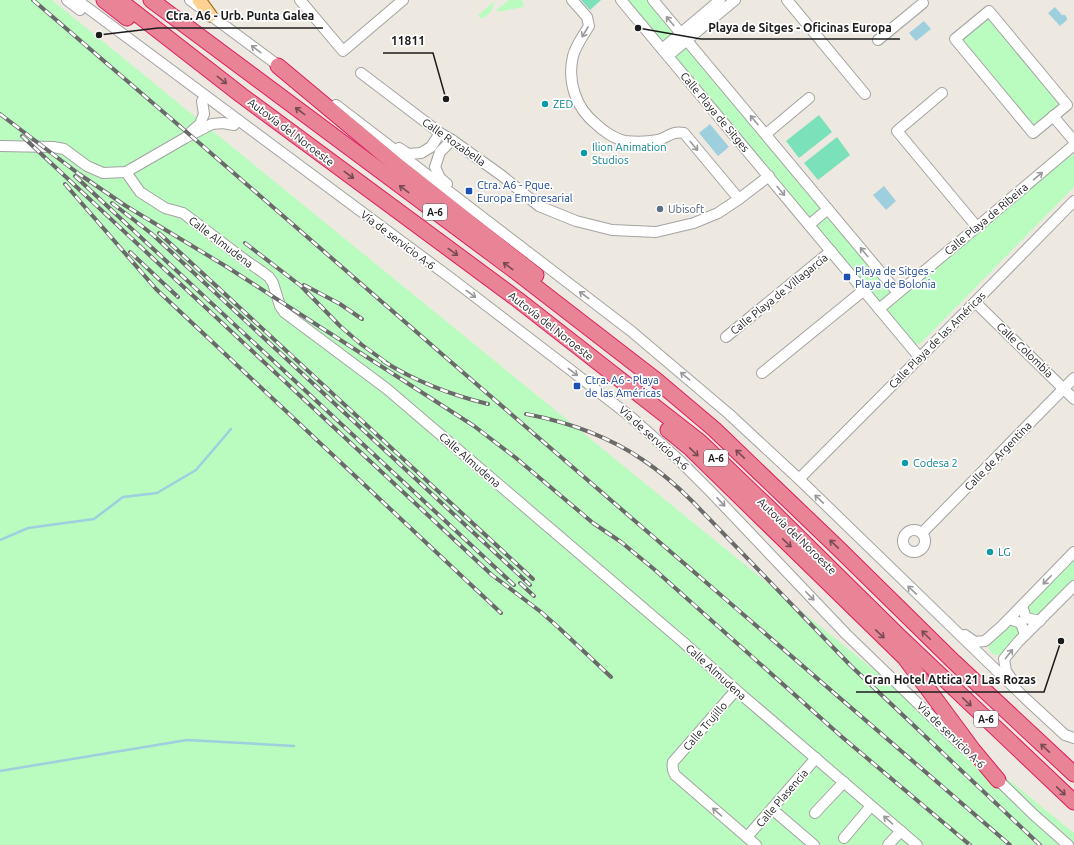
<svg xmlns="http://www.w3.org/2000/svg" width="1074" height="845" font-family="Ubuntu,sans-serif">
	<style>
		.park { fill: #bafbc0 }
		.pitch { fill: #7ae1ba }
		.water { fill: #9ecfde }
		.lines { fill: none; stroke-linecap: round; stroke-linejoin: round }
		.stream { stroke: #9ecfde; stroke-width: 2.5 }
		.minor-casing { stroke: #a3a3a3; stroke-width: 12 }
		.major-casing { stroke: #936400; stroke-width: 15 }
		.highway-casing { stroke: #dd1d5c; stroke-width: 17 }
		.minor { stroke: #fff; stroke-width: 10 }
		.major { stroke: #ffd294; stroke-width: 13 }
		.highway { stroke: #e98496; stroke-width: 15 }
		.rail-casing { stroke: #6a6a6a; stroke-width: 4 }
		.rail { stroke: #fff; stroke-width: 2.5; stroke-dasharray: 8; stroke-linecap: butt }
		.oneway { stroke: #999 }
		.oneway2 { stroke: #784b53 }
		.culture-dot { fill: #0f9aa8; stroke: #fff; stroke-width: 1.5 }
		.transit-dot { fill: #1a4fb4; stroke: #fff; stroke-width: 1.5 }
		.service-dot { fill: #5c6f8a; stroke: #fff; stroke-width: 1.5 }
		.labels { text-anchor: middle; stroke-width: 3.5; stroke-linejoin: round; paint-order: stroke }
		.shield { fill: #fff; stroke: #606060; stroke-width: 1 }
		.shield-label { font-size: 10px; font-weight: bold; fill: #1c1c1c }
		.culture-label { font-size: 11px; fill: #0d838f; stroke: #fff; text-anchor: start }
		.street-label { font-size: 11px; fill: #1c1c1c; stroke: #fff }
		.transit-label { font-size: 11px; fill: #164399; stroke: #fff; text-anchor: start }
		.service-label { font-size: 11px; fill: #4e5e75; stroke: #fff; text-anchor: start }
		.leader { fill: none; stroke: #1c1c1c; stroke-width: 1.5 }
		.callout-dot { fill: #1c1c1c; stroke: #fff; stroke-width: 1.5 }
		.callout-label { font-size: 12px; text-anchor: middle; font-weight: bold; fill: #1c1c1c; stroke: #fff; stroke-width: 3.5; stroke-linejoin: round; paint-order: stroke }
	</style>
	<rect width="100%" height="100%" fill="#eee9e0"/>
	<g class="park">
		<path d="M0 0H52L1074 833V845H0Z"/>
		<path d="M509 0H522L524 7 498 12 497 9Z"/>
		<path d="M626 0H648L673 31V33L663 41H661Z"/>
		<path d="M495 1 491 12 482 19 478 15Z"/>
		<path d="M987 16 1060 105 1034 127 960 39Z"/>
		<path d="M684 47H688L821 205 822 210 812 218H808L675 59 676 54Z"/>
		<path d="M1071 154 1074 155V187L921 343 916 345 887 312 888 307Z"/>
		<path d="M829 215 892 291 891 295 882 302H878L816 227V224L826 216Z"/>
		<path d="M1074 558V580L1001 654C992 657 988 652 989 643Z"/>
	</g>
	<g class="pitch">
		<path d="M581 0H601L590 10Z"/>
		<path d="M819 115 832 132 799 158 786 141Z"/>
		<path d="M837 137 850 155 818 180 804 163Z"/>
	</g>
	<g class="water">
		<path d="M1055 7 1062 15H1065L1067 18V20L1060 26 1048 13Z"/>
		<path d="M924 21 931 29 916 41 909 33Z"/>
		<path d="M710 124 729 147 718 156 699 133Z"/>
		<path d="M884 186 896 201 886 210 873 195Z"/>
	</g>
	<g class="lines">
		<g class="stream">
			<path d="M0 540 28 528 94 519 123 497 157 493 196 470 231 429"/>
			<path d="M0 771 187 740 294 746"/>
		</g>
		<g class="minor-casing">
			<g id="minor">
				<path d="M67 0 80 10"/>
				<path d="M77 0 452 279 568 368 631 417 679 460 710 491 846 634 964 748"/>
				<path d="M190 0 283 69"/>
				<path d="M300 0 343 51 403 0"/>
				<path d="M572 0 587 17 589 26C583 36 576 45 573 56 567 82 576 108 596 124 603 131 615 139 625 141 636 142 647 142 658 140 669 137 671 131 684 133L739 199"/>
				<path d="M621 0 920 358"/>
				<path d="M653 0 898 293"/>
				<path d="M787 0 865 94"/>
				<path d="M989 11 1067 105 1033 133 955 39Z"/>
				<path d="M878 40 923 3"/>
				<path d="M662 49 720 0"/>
				<path d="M668 56 735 0"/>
				<path d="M361 73 440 133 452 140 501 175 539 206 576 221 612 230 656 232 694 223 718 213 739 199 769 176"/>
				<path d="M942 93 897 131 977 227"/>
				<path d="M336 105 631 331 729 414 799 479 1026 699 1065 735 1074 738"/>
				<path d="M1053 116 1074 141"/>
				<path d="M191 132 200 124 204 114 202 101"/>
				<path d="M766 134 809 98"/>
				<path d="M0 146 53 147 64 149 87 166 103 173 126 172 185 138 212 124 223 123 234 125"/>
				<path d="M399 148 408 154 421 153 431 147 440 133"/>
				<path d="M126 172 140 192 165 208 183 213 245 260 261 271 269 277 273 283 280 306 284 312 387 389 683 642 736 690 917 845"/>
				<path d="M447 184 440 178 435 167 440 152 452 140"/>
				<path d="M809 225 828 209"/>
				<path d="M975 302 1074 399"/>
				<path d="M879 309 977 227 1074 145"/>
				<path d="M726 337 831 251"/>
				<path d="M762 373 864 290"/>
				<path d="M799 479 975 302 1074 201"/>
				<circle cx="914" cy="541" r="11"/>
				<path d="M922 533 1074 378"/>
				<path d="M1022 606 1026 618 1040 621"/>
				<path d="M1009 619 1021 623 1025 635"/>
				<path d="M965 635 975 642 985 641 1002 626 1074 552"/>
				<path d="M1013 681 1006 671 1004 659 1018 642 1074 586"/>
				<path d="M736 690 673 762C672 767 672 770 675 775L756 845"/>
				<path d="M993 775 1033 814 1068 845"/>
				<path d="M772 809 814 845"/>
				<path d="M815 813 844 782"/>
				<path d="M747 837 816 758"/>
				<path d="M844 838 871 806"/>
				<path d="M888 845 901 831"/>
			</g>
		</g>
		<g class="major-casing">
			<path id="major" d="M199 0 210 15"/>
		</g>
		<g class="highway-casing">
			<g id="highway">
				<path d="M104 0 127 18"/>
				<path d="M119 0 241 95 517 299 700 442 767 506 899 636 1074 802"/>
				<path d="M151 0 515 271 656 380 714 429 837 547 954 662 1074 774"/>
				<path d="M278 66 399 167 536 275"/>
				<path d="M668 430 690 448 905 658 973 750 998 780"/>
			</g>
		</g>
		<use href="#minor" class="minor"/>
		<use href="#major" class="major"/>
		<use href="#highway" class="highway"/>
		<g class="rail-casing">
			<g id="rail">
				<path d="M33 0 197 141 466 375 1010 845"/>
				<path d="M0 114 79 174 126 206 227 267 474 426 516 458 593 523 621 542 655 570 842 737 970 845"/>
				<path d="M22 136 492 575 541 612 558 627 611 677"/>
				<path d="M75 176 514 585"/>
				<path d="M65 184 156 289 501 613"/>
				<path d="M112 203 152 234 530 585"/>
				<path d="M159 233 533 579"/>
				<path d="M245 243 301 286 340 326 362 345 387 363"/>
				<path d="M130 252 178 297"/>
				<path d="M304 285 340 304 362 319"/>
				<path d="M383 361C415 381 451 395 488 404"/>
				<path d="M526 414C568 422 608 436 643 460 661 472 677 486 693 502L851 666 1040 845"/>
				<path d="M520 583 534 596"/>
			</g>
		</g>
		<use href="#rail" class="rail"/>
	</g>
	<defs><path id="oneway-shaft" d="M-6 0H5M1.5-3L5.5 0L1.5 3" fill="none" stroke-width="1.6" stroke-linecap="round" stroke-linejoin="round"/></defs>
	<g class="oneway">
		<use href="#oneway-shaft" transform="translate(670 21) rotate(-130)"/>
		<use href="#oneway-shaft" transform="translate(585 32) rotate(121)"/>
		<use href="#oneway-shaft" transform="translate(256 49) rotate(-143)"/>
		<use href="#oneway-shaft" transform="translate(754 120) rotate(-130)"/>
		<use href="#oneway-shaft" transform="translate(694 146) rotate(50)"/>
		<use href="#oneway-shaft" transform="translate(1038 176) rotate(-40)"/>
		<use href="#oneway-shaft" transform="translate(781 191) rotate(50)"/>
		<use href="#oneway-shaft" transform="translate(864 252) rotate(-130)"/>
		<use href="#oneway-shaft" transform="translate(471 294) rotate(37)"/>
		<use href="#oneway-shaft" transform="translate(584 295) rotate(-143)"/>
		<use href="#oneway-shaft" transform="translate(573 372) rotate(38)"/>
		<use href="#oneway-shaft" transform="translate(685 376) rotate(-140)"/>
		<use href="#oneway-shaft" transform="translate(819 499) rotate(-136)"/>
		<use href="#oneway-shaft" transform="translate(721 502) rotate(47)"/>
		<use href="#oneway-shaft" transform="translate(1047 580) rotate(134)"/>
		<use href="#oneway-shaft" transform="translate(912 590) rotate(-136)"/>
		<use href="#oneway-shaft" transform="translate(810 596) rotate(46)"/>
		<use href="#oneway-shaft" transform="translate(1009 654) rotate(-52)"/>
		<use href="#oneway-shaft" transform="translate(717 812) rotate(-139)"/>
		<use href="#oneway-shaft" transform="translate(888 820) rotate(-139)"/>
	</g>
	<g class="oneway2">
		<use href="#oneway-shaft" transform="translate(222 80) rotate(38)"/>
		<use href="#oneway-shaft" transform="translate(300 111) rotate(-143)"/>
		<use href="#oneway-shaft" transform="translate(349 175) rotate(37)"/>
		<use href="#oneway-shaft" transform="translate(404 189) rotate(-143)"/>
		<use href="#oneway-shaft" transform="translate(453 252) rotate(36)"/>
		<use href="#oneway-shaft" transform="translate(508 266) rotate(-143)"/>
		<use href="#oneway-shaft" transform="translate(694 452) rotate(44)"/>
		<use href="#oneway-shaft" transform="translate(740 454) rotate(-136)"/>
		<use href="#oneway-shaft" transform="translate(787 543) rotate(44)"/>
		<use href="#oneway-shaft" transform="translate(834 544) rotate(-136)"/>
		<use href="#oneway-shaft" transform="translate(880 634) rotate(44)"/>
		<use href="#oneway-shaft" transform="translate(926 635) rotate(-135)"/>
		<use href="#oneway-shaft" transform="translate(967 702) rotate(44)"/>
		<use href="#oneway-shaft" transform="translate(1045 748) rotate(-137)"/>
		<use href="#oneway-shaft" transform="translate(1061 791) rotate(43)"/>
	</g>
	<g class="culture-dot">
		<circle cx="545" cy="104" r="4"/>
		<circle cx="584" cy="153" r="4"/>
		<circle cx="905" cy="463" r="4"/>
		<circle cx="990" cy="552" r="4"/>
	</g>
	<g class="transit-dot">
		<rect x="465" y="187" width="8" height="8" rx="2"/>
		<rect x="843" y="273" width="8" height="8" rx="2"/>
		<rect x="573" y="382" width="8" height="8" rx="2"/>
	</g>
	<circle class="service-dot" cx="660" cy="209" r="4"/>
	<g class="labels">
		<g class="shield">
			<rect x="423" y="204" width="24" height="16" rx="3"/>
			<rect x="704" y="450" width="24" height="16" rx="3"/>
			<rect x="974" y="711" width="24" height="16" rx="3"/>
		</g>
		<g class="shield-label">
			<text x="435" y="216">A-6</text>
			<text x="716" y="462">A-6</text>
			<text x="986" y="723">A-6</text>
		</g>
		<g class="culture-label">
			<text x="553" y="108">ZED</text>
			<text x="592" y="151">Ilion Animation<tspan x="592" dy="13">Studios</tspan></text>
			<text x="913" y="467">Codesa 2</text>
			<text x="998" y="556">LG</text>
		</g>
		<g class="street-label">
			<text transform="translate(715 112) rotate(50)" y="4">Calle Playa de Sitges</text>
			<text transform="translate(291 132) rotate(37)" y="4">Autovía del Noroeste</text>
			<text transform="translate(454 142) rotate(35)" y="4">Calle Rozabella</text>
			<text transform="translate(986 219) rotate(-40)" y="4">Calle Playa de Ribeira</text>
			<text transform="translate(398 240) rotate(37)" y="4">Vía de servicio A-6</text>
			<text transform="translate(221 242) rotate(37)" y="4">Calle Almudena</text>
			<text transform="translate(779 294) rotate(-39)" y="4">Calle Playa de Villagarcía</text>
			<text transform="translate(551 326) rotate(38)" y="4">Autovía del Noroeste</text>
			<text transform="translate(937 340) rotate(-45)" y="4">Calle Playa de las Américas</text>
			<text transform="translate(1025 350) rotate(44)" y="4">Calle Colombia</text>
			<text transform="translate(654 438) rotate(42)" y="4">Vía de servicio A-6</text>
			<text transform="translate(998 456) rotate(-46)" y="4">Calle de Argentina</text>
			<text transform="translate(470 460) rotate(41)" y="4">Calle Almudena</text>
			<text transform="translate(797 536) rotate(44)" y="4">Autovía del Noroeste</text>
			<text transform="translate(716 672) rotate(42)" y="4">Calle Almudena</text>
			<text transform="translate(705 726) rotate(-49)" y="4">Calle Trujillo</text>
			<text transform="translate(951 735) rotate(44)" y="4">Vía de servicio A-6</text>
			<text transform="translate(782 798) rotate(-49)" y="4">Calle Plasencia</text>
		</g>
		<g class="transit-label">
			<text x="477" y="189">Ctra. A6 - Pque.<tspan x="477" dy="13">Europa Empresarial</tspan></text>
			<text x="855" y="275">Playa de Sitges -<tspan x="855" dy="13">Playa de Bolonia</tspan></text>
			<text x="585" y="384">Ctra. A6 - Playa<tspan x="585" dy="13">de las Américas</tspan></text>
		</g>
		<g class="service-label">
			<text x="668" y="213">Ubisoft</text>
		</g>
	</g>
	<path class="leader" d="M99 35L158 28H323M638 28L701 39H900M446 99L433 53H383M1061 641L1044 692H856"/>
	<g class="callout-dot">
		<circle cx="99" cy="35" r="4"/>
		<circle cx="638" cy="28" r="4"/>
		<circle cx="446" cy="99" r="4"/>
		<circle cx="1061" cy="641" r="4"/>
	</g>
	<g class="callout-label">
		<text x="240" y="20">Ctra. A6 - Urb. Punta Galea</text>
		<text x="800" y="32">Playa de Sitges - Oficinas Europa</text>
		<text x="408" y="45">11811</text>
		<text x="950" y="684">Gran Hotel Attica 21 Las Rozas</text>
	</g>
</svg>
